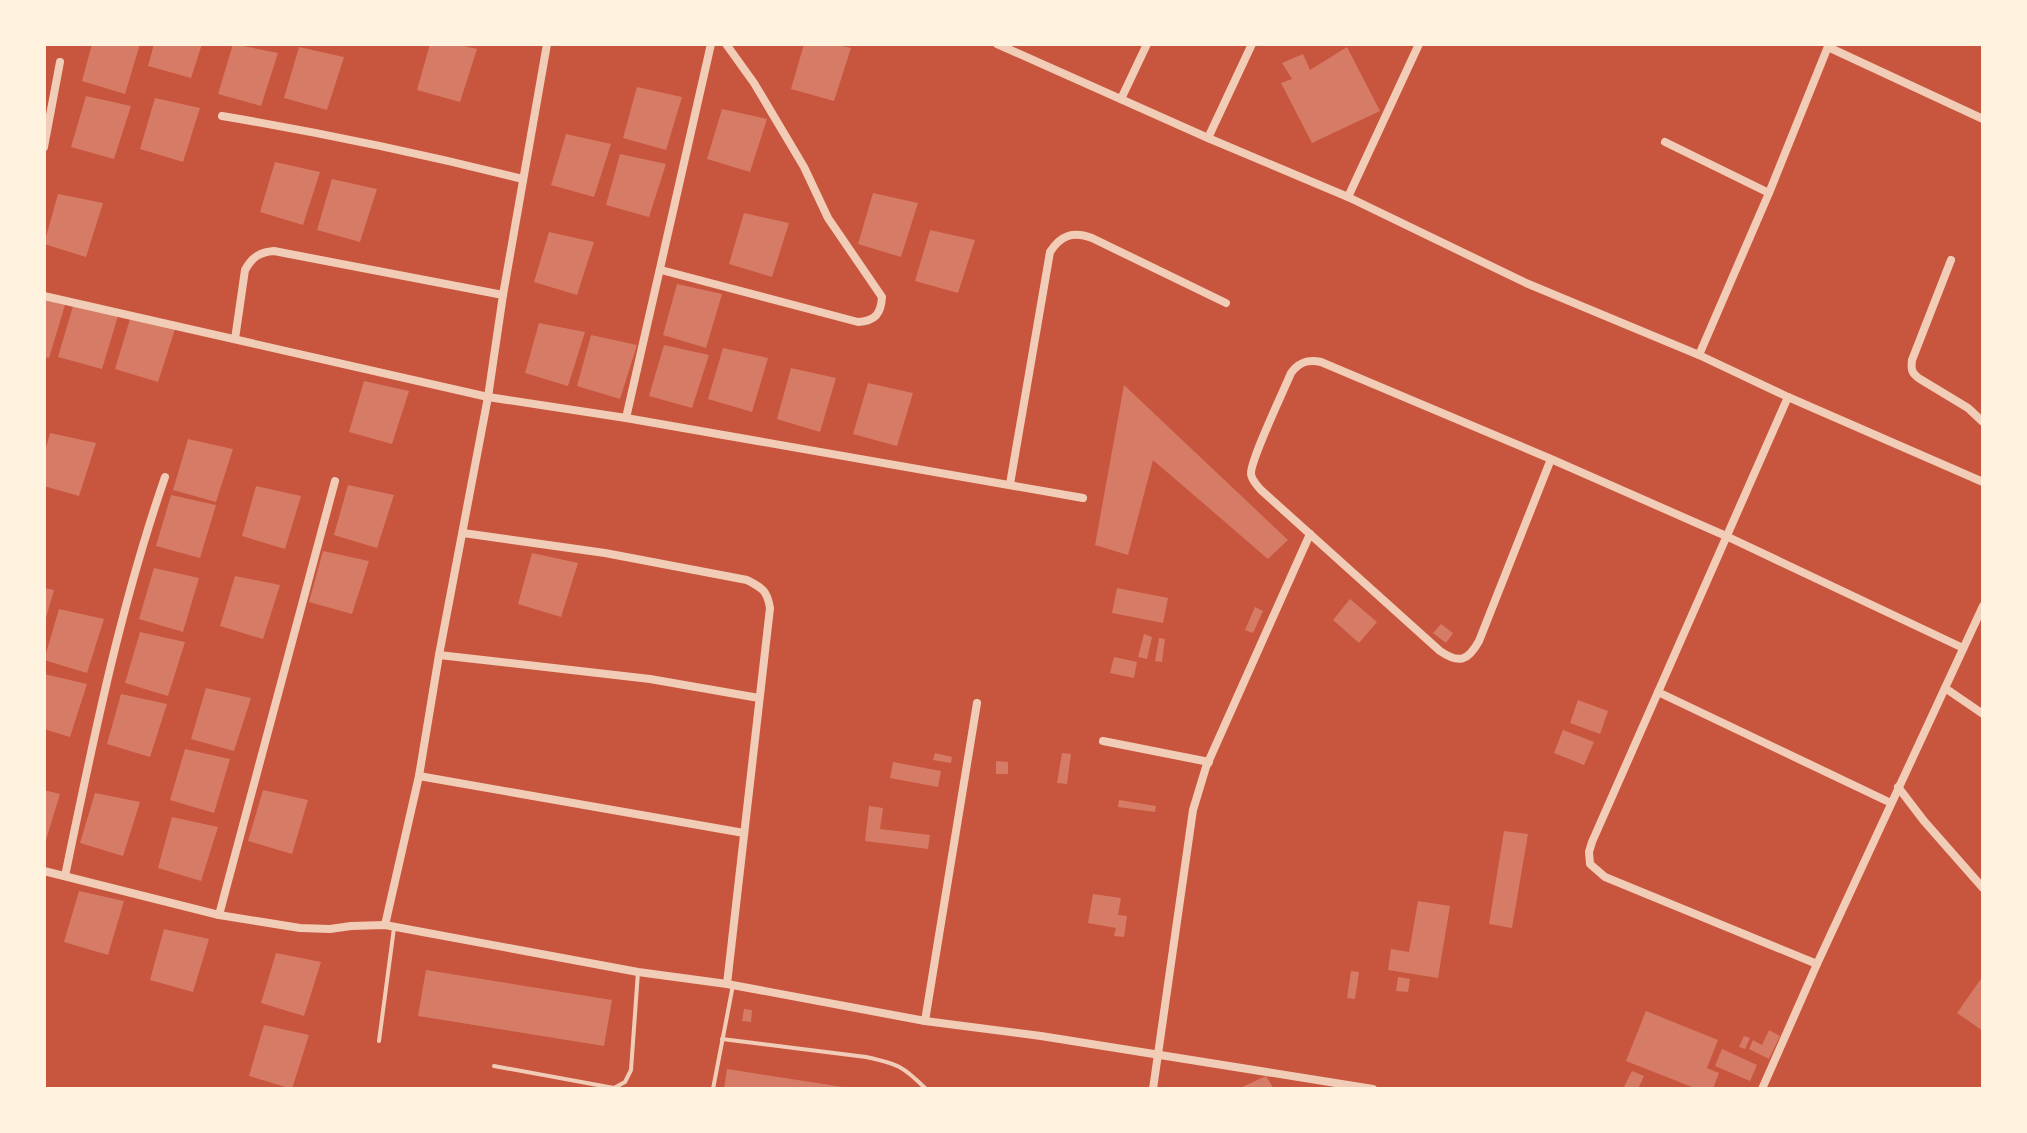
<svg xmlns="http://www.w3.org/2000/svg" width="2027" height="1133" font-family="Georgia,serif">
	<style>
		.building { fill: #d67c66 }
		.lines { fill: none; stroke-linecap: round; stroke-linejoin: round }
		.service { stroke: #f1ccb7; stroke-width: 4 }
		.minor { stroke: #f1ccb7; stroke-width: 8 }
	</style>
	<rect width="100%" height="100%" fill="#c8553d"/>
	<g class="building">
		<path d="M92 44H140L125 94 82 81Z"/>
		<path d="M154 44H202L191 78 148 66Z"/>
		<path d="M233 44 278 53 261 106 218 94Z"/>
		<path d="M430 44H456L477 49 460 102 417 90Z"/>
		<path d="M804 44H833L851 48 834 101 791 89Z"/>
		<path d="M299 47 344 57 327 110 284 98Z"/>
		<path d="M1347 47 1380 111 1312 143 1281 83 1292 79 1282 63 1303 54 1310 70Z"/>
		<path d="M637 87 682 97 666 150 623 138Z"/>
		<path d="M86 96 131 106 114 159 71 147Z"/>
		<path d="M155 98 200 108 183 162 140 149Z"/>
		<path d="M722 109 767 119 750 172 707 159Z"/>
		<path d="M566 134 611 144 594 197 551 185Z"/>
		<path d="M620 154 666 164 649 217 606 205Z"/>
		<path d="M275 162 320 172 303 225 260 212Z"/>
		<path d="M332 179 377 189 360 242 317 230Z"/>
		<path d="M873 193 918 203 901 257 858 244Z"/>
		<path d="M58 194 103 203 86 257 44 244Z"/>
		<path d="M744 213 789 223 772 277 729 264Z"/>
		<path d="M930 230 975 240 958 293 915 281Z"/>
		<path d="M549 232 594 242 577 295 534 282Z"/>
		<path d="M677 284 722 294 706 348 663 335Z"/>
		<path d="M44 300 65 305 49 358 44 357Z"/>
		<path d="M73 306 118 316 102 369 58 357Z"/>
		<path d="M130 319 175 329 158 382 115 369Z"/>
		<path d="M539 323 585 332 568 386 525 373Z"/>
		<path d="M591 335 637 345 620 399 577 386Z"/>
		<path d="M664 345 709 355 692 408 649 396Z"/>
		<path d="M723 348 768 358 752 412 708 399Z"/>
		<path d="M791 368 836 378 820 432 777 419Z"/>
		<path d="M364 381 409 391 392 444 349 432Z"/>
		<path d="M868 383 913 393 897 446 853 434Z"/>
		<path d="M1124 385 1288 540 1268 559 1153 460 1128 555 1095 545Z"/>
		<path d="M50 433 96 443 79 496 44 486V455Z"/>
		<path d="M188 439 233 449 216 502 173 490Z"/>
		<path d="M348 485 394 495 377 548 334 535Z"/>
		<path d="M256 486 301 496 285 549 242 536Z"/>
		<path d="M171 495 216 505 200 558 156 546Z"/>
		<path d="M323 551 369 561 352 614 309 602Z"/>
		<path d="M532 553 578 563 561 617 518 604Z"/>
		<path d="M154 568 199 578 183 632 139 619Z"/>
		<path d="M235 576 280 585 263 639 220 626Z"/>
		<path d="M44 588 54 590 45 621 44 620Z"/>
		<path d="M1117 588 1168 598 1163 623 1112 613Z"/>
		<path d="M1350 599 1377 622 1359 643 1333 620Z"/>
		<path d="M1255 607 1263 611 1253 633 1245 630Z"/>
		<path d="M59 609 104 619 87 673 44 660Z"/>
		<path d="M1441 624 1453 633 1446 643 1433 633Z"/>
		<path d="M140 632 185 642 168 696 125 683Z"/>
		<path d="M1144 634 1152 637 1147 659 1138 657Z"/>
		<path d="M1159 638 1165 639 1162 662 1155 661Z"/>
		<path d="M1114 657 1137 662 1134 678 1110 673Z"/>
		<path d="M44 674 87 684 70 737 44 729Z"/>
		<path d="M206 688 251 698 234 751 191 739Z"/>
		<path d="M121 694 167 704 150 757 107 744Z"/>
		<path d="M1578 700 1608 711 1600 734 1570 723Z"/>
		<path d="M1563 730 1594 742 1584 765 1554 753Z"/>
		<path d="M185 749 230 759 214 813 170 800Z"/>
		<path d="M935 753 952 757 951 763 933 760Z"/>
		<path d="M1062 753 1071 754 1067 784 1057 783Z"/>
		<path d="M996 761 1008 762V774H996Z"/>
		<path d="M893 762 941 771 938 787 890 778Z"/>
		<path d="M44 790 60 794 45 843H44Z"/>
		<path d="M263 790 308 800 292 854 248 841Z"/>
		<path d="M95 793 140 802 123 856 80 843Z"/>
		<path d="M1119 800 1156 806 1155 812 1118 807Z"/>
		<path d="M869 806 883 808 880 829 930 835 928 849 865 841Z"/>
		<path d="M172 817 218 827 201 881 158 868Z"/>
		<path d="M1504 831 1528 834 1512 928 1489 924Z"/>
		<path d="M79 891 124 901 108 955 64 942Z"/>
		<path d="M1093 894 1121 898 1118 915 1127 916 1124 937 1114 936 1116 928 1088 923Z"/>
		<path d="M1418 901 1450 906 1438 978 1388 970 1391 949 1409 952Z"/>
		<path d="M164 929 209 939 193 992 150 980Z"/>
		<path d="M276 953 321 962 304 1016 261 1003Z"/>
		<path d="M426 970 612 1000 604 1046 418 1016Z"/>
		<path d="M1351 971 1359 972 1355 999 1347 998Z"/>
		<path d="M1983 976V1031L1957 1013Z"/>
		<path d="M1398 977 1410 979 1408 992 1396 991Z"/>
		<path d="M744 1009 752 1010 751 1022 742 1021Z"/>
		<path d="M1646 1011 1718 1040 1707 1068 1719 1073 1713 1089H1697L1626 1061Z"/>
		<path d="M264 1025 309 1035 292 1089 249 1076Z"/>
		<path d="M1769 1030 1780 1036 1769 1059 1749 1049 1753 1040 1762 1045Z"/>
		<path d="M1744 1036 1750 1038 1745 1049 1739 1047Z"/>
		<path d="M1722 1049 1757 1065 1750 1081 1715 1066Z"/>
		<path d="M727 1069 843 1087V1089H724Z"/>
		<path d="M1632 1071 1644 1076 1638 1089H1623Z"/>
		<path d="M1266 1076 1274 1089H1238Z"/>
	</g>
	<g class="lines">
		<g class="service">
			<path d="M722 1039 866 1057C898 1064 903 1066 926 1089"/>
			<path d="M379 1041 394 928"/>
			<path d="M494 1066 614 1088 625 1082 631 1070 638 972"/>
			<path d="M713 1089 733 985"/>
		</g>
		<g class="minor">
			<path d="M997 44 1208 138 1348 197 1526 283 1699 355 1788 397 1983 482"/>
			<path d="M1828 47 1983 119"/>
			<path d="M1121 99 1147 44"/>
			<path d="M222 116C323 133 423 154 523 179"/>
			<path d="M1208 138 1252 44"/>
			<path d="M1665 142 1769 193"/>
			<path d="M44 147 60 62"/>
			<path d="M1348 197 1419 44"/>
			<path d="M1951 260 1912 360C1911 369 1911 373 1920 379L1968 408 1983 422"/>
			<path d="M661 270 858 322C875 321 881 314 882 297L828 218 804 167 754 83 726 44"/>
			<path d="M44 296 488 397 626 418 1083 498"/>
			<path d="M235 339 245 270C252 257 260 252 274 251L503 295"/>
			<path d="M1699 355 1769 193 1829 44"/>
			<path d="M1788 397 1592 842 1589 852 1590 864 1605 877 1817 964"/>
			<path d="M626 418 711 44"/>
			<path d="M1551 459 1479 641C1468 661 1459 664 1440 651L1261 490C1257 485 1252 481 1251 474 1250 461 1284 390 1291 373 1299 362 1308 359 1321 362L1551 459 1726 536 1963 648"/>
			<path d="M1010 484 1050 252C1061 235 1073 231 1092 238L1226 303"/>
			<path d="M463 533 605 553 747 580C762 588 767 590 770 608L727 984"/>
			<path d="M439 655 650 679 759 698"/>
			<path d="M1945 688 1983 714"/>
			<path d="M1658 692 1891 803"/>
			<path d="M1103 741 1209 762"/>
			<path d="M419 776 744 833"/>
			<path d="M1898 787 1924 821 1983 888"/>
			<path d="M44 871 219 915 300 928 330 929 351 926 385 925 638 972 727 984 925 1021 1041 1036 1373 1089"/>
			<path d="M65 876C93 741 120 607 165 477"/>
			<path d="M219 915 335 481"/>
			<path d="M385 925 419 776 439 655 488 397 503 295 547 44"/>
			<path d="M925 1021 977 703"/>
			<path d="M1153 1089 1193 810 1206 767 1310 534"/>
			<path d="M1762 1089 1817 964 1983 606"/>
		</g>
	</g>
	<rect width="2027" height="1133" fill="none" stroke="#fff3e0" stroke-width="92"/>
</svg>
